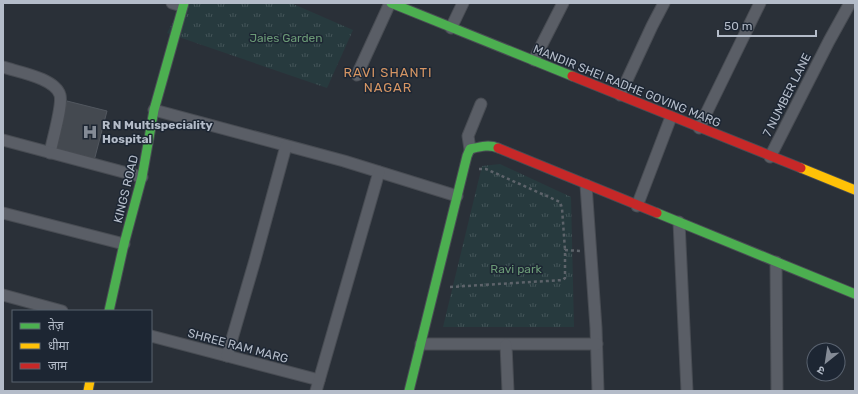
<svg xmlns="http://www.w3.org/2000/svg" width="858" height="394" font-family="Rubik,'Noto Sans Devanagari',sans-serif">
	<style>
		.park { fill: url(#park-tufts) }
		.building { fill: #444950; stroke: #52575f }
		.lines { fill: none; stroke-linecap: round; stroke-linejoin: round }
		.street-casing { stroke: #484c53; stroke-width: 13 }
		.fast-casing { stroke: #484c53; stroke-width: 11 }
		.slow-casing { stroke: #484c53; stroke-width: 11 }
		.jam-casing { stroke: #484c53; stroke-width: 11 }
		.path { stroke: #5d636a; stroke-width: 2.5; stroke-dasharray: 3 3; stroke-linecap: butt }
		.street { stroke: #5a5e66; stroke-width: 11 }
		.fast { stroke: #4caf50; stroke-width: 9 }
		.slow { stroke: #ffc107; stroke-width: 9 }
		.jam { stroke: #c62828; stroke-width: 9 }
		.labels { text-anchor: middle; stroke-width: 3; stroke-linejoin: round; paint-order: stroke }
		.park-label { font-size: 12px; fill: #6b9a76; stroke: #1d2633 }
		.street-label { font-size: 12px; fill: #b4bcc9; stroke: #1d2633 }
		.poi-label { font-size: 12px; font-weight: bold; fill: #b4bcc9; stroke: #1d2633; text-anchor: start }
		.neighbourhood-label { font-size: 13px; letter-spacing: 1px; fill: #d59563; stroke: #1d2633 }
	</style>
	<defs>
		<pattern id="park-tufts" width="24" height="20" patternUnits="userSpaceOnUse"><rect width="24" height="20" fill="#273a3e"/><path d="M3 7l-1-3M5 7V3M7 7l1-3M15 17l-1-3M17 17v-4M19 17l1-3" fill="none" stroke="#445559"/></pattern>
	</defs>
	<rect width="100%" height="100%" fill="#2a3038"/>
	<g class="park">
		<path d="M183 3H291L353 30 327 88 167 33Z"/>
		<path d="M500 164 571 197 574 327H443L482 166Z"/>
	</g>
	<path class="building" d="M67 101 107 111 94 161 54 151Z"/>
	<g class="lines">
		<g class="street-casing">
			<g id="street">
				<path d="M172 3 182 6"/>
				<path d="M451 28 463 3"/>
				<path d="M534 60 563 3"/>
				<path d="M3 67C18 72 55 78 60 95 63 105 52 141 50 153"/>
				<path d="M357 75 390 3"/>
				<path d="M620 95 652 26 664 3"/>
				<path d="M154 110 344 161 457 196"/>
				<path d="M699 128 760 3"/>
				<path d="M3 140 142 177"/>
				<path d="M470 149 468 136 481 104"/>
				<path d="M770 157 829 41 850 3"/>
				<path d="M586 185 596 328 598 391"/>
				<path d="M637 206 671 117"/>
				<path d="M3 213 124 244"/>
				<path d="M679 222 687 391"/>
				<path d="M776 262 777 391"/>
				<path d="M3 295 62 311"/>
				<path d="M151 336 319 380"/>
				<path d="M421 344H597"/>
				<path d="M506 345 508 391"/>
				<path d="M227 356 255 260 286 146"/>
				<path d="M316 391 379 172"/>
			</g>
		</g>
		<g class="fast-casing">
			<g id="fast">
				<path d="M391 3 572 76"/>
				<path d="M657 213 855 294"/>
				<path d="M109 311 124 244 142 177 154 110 184 3"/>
				<path d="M409 391 467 156 470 149C479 147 489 144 498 148"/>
			</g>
		</g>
		<g class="slow-casing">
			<g id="slow">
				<path d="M801 168 855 190"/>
				<path d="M88 391 90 381"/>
			</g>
		</g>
		<g class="jam-casing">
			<g id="jam">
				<path d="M572 76 801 168"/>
				<path d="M498 148 657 213"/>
			</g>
		</g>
		<g class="path">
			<path d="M479 169H486L560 202 562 208 565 250"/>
			<path d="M450 287 563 280 565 278V250L580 251"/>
		</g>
		<use href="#street" class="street"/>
		<use href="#fast" class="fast"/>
		<use href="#slow" class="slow"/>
		<use href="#jam" class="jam"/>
	</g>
	<defs>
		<g id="hospital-bare" transform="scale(1.2)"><path d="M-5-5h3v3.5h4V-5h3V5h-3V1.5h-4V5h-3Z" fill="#848b96" stroke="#1d2633" stroke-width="2.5" paint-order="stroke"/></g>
	</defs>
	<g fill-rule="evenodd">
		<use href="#hospital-bare" x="90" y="132"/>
	</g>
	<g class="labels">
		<g class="park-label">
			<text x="286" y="42">Jaies Garden</text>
			<text x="516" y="273">Ravi park</text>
		</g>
		<g class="street-label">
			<text transform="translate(627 86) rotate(22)" y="4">MANDIR SHEI RADHE GOVING MARG</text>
			<text transform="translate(787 95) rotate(-63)" y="4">7 NUMBER LANE</text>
			<text transform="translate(126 189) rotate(-76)" y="4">KINGS ROAD</text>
			<text transform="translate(238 346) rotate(15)" y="4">SHREE RAM MARG</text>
		</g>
		<g class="poi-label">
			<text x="102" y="129">R N Multispeciality<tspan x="102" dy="14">Hospital</tspan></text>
		</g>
		<g class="neighbourhood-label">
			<text x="388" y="77">RAVI SHANTI<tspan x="388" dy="15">NAGAR</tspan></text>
		</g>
	</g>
	<rect width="858" height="394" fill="none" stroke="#b4bcc9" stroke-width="8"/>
	<rect x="12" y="310" width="140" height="72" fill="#1d2633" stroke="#59626f"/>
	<rect x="20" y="323" width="20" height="6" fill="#4caf50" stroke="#59626f"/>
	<text x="48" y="330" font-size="12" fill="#b4bcc9">तेज़</text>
	<rect x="20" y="343" width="20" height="6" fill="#ffc107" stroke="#59626f"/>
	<text x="48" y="350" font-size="12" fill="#b4bcc9">धीमा</text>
	<rect x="20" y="363" width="20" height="6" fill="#c62828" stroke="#59626f"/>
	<text x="48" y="370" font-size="12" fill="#b4bcc9">जाम</text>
	<g transform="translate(826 362) rotate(210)"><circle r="19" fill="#1d2633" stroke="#59626f"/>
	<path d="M0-3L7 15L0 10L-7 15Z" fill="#848b96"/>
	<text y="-6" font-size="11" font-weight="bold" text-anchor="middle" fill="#b4bcc9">उ</text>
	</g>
	<path d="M718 30v6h98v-6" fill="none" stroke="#b4bcc9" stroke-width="2"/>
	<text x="724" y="30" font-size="12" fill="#b4bcc9" stroke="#1d2633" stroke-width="3" paint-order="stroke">50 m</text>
</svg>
